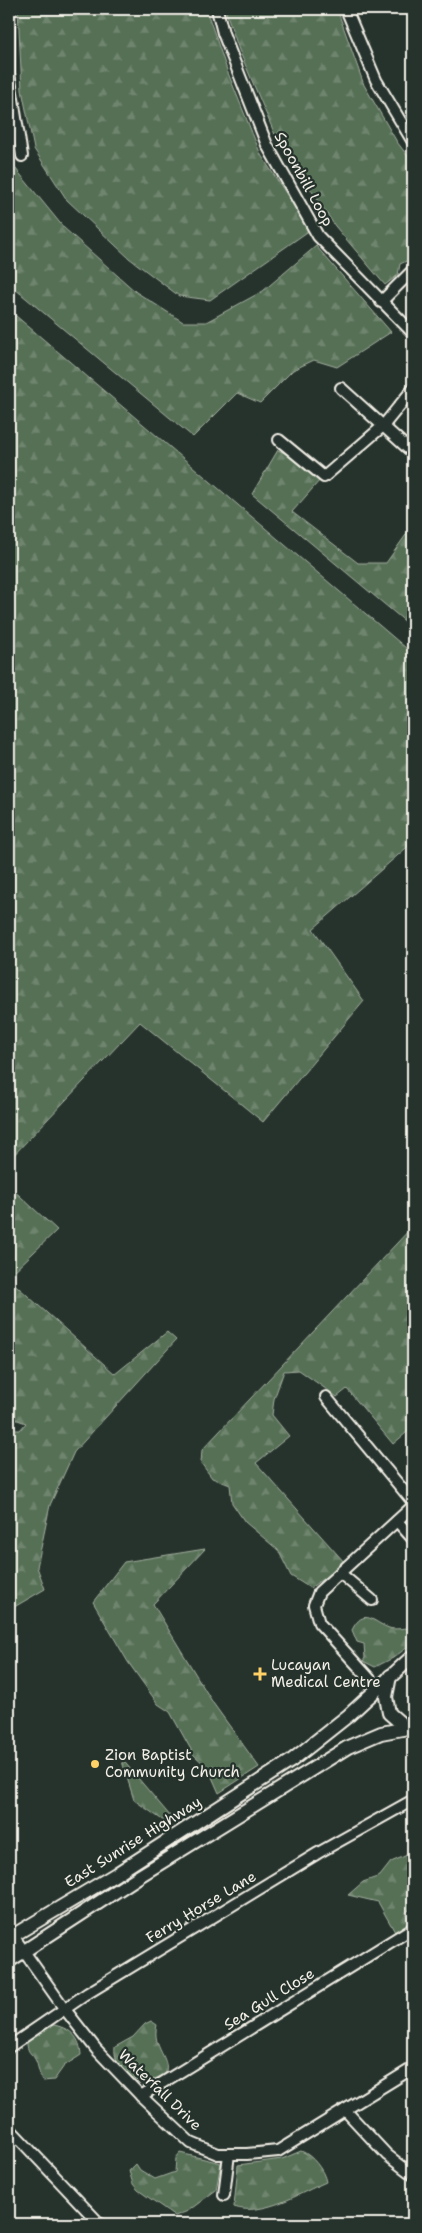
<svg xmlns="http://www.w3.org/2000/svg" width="422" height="2233" font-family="'Shantell Sans',sans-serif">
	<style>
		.forest { fill: url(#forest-firs); stroke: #a5b09f }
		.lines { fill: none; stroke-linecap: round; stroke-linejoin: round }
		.minor-casing { stroke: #f4f1e8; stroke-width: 14 }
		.major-casing { stroke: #f4f1e8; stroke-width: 16 }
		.minor { stroke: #26332d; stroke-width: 10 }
		.major { stroke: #26332d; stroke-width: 12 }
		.poi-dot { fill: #ffd166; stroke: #26332d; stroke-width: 2 }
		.labels { text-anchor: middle; stroke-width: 4.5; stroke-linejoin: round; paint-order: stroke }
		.street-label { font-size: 15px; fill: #f4f1e8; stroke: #26332d }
		.poi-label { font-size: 15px; fill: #f4f1e8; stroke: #26332d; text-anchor: start }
	</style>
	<defs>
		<pattern id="forest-firs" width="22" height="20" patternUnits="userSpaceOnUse" patternTransform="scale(1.25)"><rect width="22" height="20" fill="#567056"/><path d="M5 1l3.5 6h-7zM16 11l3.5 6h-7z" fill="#6f856e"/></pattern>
	</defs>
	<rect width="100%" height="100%" fill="#26332d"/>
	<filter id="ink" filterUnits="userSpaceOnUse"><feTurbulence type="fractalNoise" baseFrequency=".02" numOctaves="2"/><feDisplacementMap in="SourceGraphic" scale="10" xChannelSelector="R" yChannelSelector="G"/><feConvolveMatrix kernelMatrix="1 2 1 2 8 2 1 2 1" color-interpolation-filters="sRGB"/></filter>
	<g filter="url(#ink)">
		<g class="forest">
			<path d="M18 9H206L228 73 261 155 310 230 210 300 179 296 129 258 67 200 34 149 22 90Z"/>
			<path d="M225 9H337L364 85 397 142 413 163V258L400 264 398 275 385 285 335 226 276 137 239 50Z"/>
			<path d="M9 146 11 163 64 228 136 292 183 322H206L263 291 316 246 391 332 337 367 314 360 293 370 260 403 237 393 193 437 9 284Z"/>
			<path d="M9 310 413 654V842L313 929 364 1001 263 1122 140 1022 9 1160Z"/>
			<path d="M278 450 289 455 320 480 292 512 358 563H386L413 525V628L252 494Z"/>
			<path d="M9 1186 57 1230 9 1276Z"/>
			<path d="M413 1226V1427L393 1444 347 1389 337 1397 299 1370 284 1371 274 1399 272 1415 289 1436 256 1463 345 1563 310 1588 291 1576 278 1550 245 1522 232 1503 230 1485 212 1478 201 1463 202 1450Z"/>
			<path d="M9 1279 115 1374 167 1332 176 1340 74 1452 50 1505 37 1567 45 1589 9 1610V1430H20L26 1423 9 1417Z"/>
			<path d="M205 1549 153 1604 213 1703 259 1767 219 1793 208 1768 194 1755 170 1712 158 1704 128 1662 93 1602 124 1562Z"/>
			<path d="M413 1594V1643L393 1658 375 1667 363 1661 365 1658 364 1644 357 1642 352 1630C364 1606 374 1623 389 1628 394 1630 404 1628 409 1628L410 1596Z"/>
			<path d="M121 1758 171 1817V1826L134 1800Z"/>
			<path d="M413 1849V1872L409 1880 413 1893V1907L405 1913 411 1922 395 1932 378 1902 348 1895 363 1882 380 1876 391 1862 405 1856Z"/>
			<path d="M151 2021 157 2025C151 2048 172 2058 165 2075L143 2083C127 2076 113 2065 115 2047L133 2037 145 2024Z"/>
			<path d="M54 2025C72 2029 80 2038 81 2055L64 2066 54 2080 43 2081C38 2074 39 2066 35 2059 33 2055 29 2053 28 2049 22 2033 44 2029 54 2025Z"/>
			<path d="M301 2151C312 2155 324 2170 326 2182 300 2193 263 2217 234 2207L238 2165 282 2159Z"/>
			<path d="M180 2153 221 2163 216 2190 188 2211 175 2216 138 2190 133 2184 129 2171 136 2164 140 2170 155 2179 175 2172 176 2158Z"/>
		</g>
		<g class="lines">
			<g class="minor-casing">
				<g id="minor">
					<path d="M9 9V73L22 156"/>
					<path d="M217 9 223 33 267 145 318 236 413 333"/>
					<path d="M346 9 376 80 413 142"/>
					<path d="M381 302 413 270"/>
					<path d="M341 388 413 453"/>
					<path d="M279 440 324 477 383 426 413 389"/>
					<path d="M326 1397 413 1502"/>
					<path d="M397 1521 413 1539"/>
					<path d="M340 1573 372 1600"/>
					<path d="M378 1688 319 1623 314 1605 319 1592 413 1506"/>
					<path d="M13 1936 64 2008 96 2049 141 2096 191 2143 218 2154H247L278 2151 413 2068"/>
					<path d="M9 2047 88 1993 318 1853 413 1800"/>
					<path d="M141 2096 413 1928"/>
					<path d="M345 2110 387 2155 413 2175"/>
					<path d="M9 2128 100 2224"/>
					<path d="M224 2195 229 2154"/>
				</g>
			</g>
			<g class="major-casing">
				<g id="major">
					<path d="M390 1676 386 1697 389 1713 405 1727"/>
					<path d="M9 1938 116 1874 291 1761 349 1715 413 1656"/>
					<path d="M9 1961 141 1875 348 1747 381 1733 413 1727"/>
				</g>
			</g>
			<use href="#minor" class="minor"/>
			<use href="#major" class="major"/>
		</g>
	</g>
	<g class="poi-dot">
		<path d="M257.5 1666.5h5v5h5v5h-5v5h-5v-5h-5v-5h5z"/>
		<circle cx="95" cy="1764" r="5"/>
	</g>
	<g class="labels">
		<g class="street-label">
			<text transform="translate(304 179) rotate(61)" y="5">Spoonbill Loop</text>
			<text transform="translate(133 1842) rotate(-32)" y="5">East Sunrise Highway</text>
			<text transform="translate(201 1907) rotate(-31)" y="5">Ferry Horse Lane</text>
			<text transform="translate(269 1999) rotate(-32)" y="5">Sea Gull Close</text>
			<text transform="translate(160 2090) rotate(44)" y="5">Waterfall Drive</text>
		</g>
		<g class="poi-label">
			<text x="271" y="1670">Lucayan<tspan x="271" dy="17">Medical Centre</tspan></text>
			<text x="105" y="1760">Zion Baptist<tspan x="105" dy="17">Community Church</tspan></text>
		</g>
	</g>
	<rect width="422" height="2233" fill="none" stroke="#26332d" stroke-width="30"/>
	<rect x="15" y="15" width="392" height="2203" fill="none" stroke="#f4f1e8" stroke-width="2" filter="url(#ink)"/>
</svg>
